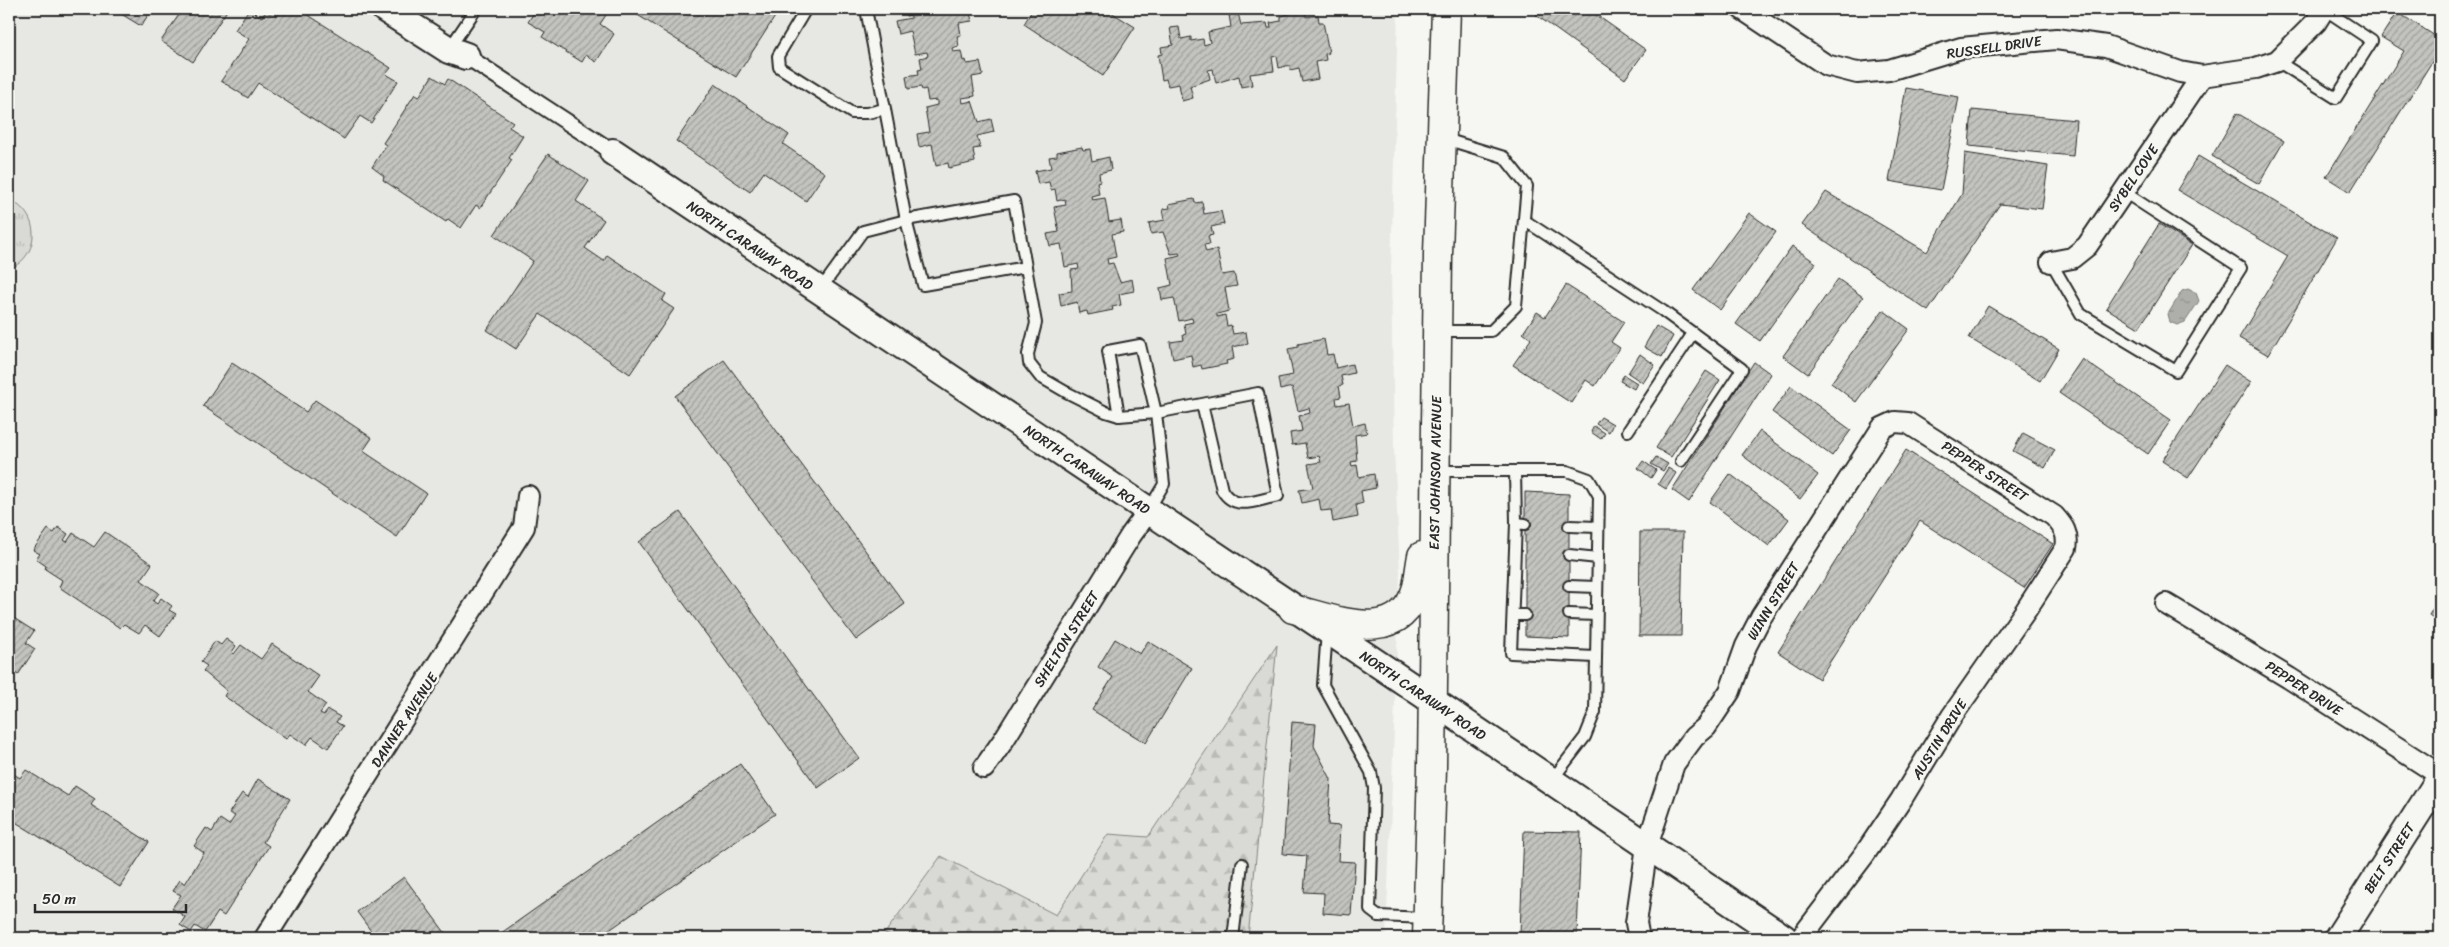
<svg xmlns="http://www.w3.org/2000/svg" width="2449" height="947" font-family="Sriracha,sans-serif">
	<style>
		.built { fill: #e7e7e3 }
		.forest { fill: url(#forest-firs); stroke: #828280 }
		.park { fill: url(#park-tufts); stroke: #828280 }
		.water { fill: url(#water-ripples); stroke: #7a7a78 }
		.building { fill: url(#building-hatch); stroke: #2b2b2b }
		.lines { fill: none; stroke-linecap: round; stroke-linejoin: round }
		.service-casing { stroke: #2b2b2b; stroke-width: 14 }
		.pedestrian-casing { stroke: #2b2b2b; stroke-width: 19 }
		.minor-casing { stroke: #2b2b2b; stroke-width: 24 }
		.tertiary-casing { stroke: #2b2b2b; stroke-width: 30 }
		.secondary-casing { stroke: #2b2b2b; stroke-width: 31 }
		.service { stroke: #f6f6f2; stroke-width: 10 }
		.pedestrian { stroke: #f6f6f2; stroke-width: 15 }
		.minor { stroke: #f6f6f2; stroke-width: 20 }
		.tertiary { stroke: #f6f6f2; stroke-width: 26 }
		.secondary { stroke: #f6f6f2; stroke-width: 28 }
		.labels { text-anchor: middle; stroke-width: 5; stroke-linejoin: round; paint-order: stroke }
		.street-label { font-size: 14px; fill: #2b2b2b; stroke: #f6f6f2 }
	</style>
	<defs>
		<pattern id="forest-firs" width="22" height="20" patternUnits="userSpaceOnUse" patternTransform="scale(1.25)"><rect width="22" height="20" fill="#d9d9d5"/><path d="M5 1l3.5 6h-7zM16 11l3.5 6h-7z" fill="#babab7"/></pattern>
		<pattern id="park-tufts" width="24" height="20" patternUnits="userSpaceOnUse" patternTransform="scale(1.25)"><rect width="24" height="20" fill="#d9d9d5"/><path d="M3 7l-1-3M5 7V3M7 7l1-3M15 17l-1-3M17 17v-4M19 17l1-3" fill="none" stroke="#babab7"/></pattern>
		<pattern id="water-ripples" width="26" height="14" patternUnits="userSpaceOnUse" patternTransform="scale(1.25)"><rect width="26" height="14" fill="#aeaeab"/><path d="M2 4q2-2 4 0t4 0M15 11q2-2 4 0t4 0" fill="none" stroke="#8e8e8b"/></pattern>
		<pattern id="building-hatch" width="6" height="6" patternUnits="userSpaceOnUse" patternTransform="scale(1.25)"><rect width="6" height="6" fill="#c3c3c0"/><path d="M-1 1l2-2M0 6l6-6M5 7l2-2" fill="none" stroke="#9f9f9c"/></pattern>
	</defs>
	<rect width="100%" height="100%" fill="#f6f6f2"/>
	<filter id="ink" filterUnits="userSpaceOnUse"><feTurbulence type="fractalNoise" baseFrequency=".02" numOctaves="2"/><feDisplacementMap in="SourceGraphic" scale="10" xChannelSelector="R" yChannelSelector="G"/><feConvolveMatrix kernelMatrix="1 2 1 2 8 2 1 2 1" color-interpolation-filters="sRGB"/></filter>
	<g filter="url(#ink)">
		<path class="built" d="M9 9H1398L1391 272 1394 449 1400 572 1386 938H9Z"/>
		<path class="forest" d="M1277 645 1248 938H894L885 933 941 856 1056 915 1108 834 1148 837Z"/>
		<path class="park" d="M9 200C41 213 41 256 9 269Z"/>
		<path class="water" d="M2188 289 2196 293 2199 301 2185 322 2177 325 2170 322 2168 314 2182 291Z"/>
		<g class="building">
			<path d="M9 9H12L13 19 9 35Z"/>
			<path d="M113 9H152L141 26Z"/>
			<path d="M183 9H228L193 62 161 41Z"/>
			<path d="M249 9 262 17 266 11 270 13 273 9H299L391 68 386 74 398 81 371 123 360 116 344 139 258 83 248 98 221 81 249 39 235 30Z"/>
			<path d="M532 9H596L606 15 600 24 614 34 596 62 586 55 582 62 542 37 545 32 528 22 535 11Z"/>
			<path d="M628 9H780L736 77Z"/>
			<path d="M905 9H969L972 21 959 23 961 35 957 36 959 46 952 48 953 52 961 51 963 61 966 60 967 64 980 62 983 75 972 77 975 96 962 98 963 103 972 101 979 122 991 119 994 132 977 136 980 148 973 149 975 162 949 168 948 163 936 166 932 144 919 147 917 134 929 132 925 108 937 105V100L928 101 926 89 922 90 921 87 908 89 906 76 919 74 918 70 922 69 920 58 928 56 927 52 915 54 910 31 898 34 895 21 911 18V15L906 16Z"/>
			<path d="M1033 9H1106L1135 27 1103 76 1024 24Z"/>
			<path d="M1288 9H1305L1306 17 1318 15 1319 22H1323L1329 53 1325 54 1326 60 1315 62 1318 79 1302 82 1299 68 1290 70 1289 65 1279 68 1277 56 1272 57 1274 71 1250 74 1252 85 1241 87 1239 76 1216 83 1213 69 1208 70 1210 79 1190 86 1193 98 1182 101 1179 84 1168 86 1166 79 1162 80 1158 55 1162 54 1161 47 1173 45 1170 28 1179 27 1181 39 1191 37V41L1203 39 1204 45 1210 43 1208 32 1231 27 1229 15 1238 13 1241 25 1267 23 1268 28H1271L1270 23 1281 21V16L1289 14Z"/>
			<path d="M1541 9H1588L1646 50 1625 79 1536 15Z"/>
			<path d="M2397 12 2440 39V49L2350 192 2326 177 2404 51 2381 37Z"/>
			<path d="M432 76 445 84 448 79 513 122 509 127 523 136 509 158 512 160 480 208 476 205 461 228 448 219 446 222 383 180 384 176 372 167 386 145 383 143 415 94 419 97Z"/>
			<path d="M715 84 789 135 783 144 825 173 806 201 764 172 750 192 676 141Z"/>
			<path d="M1906 88 1959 97 1941 190 1889 181Z"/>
			<path d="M1972 110 2076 120 2073 156 1969 146Z"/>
			<path d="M2237 113 2284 141 2259 184 2212 156Z"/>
			<path d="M1082 147 1083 150 1090 149 1092 161 1109 157 1111 170 1099 173 1100 181 1097 182 1099 194 1091 196 1092 200 1105 198 1109 222 1121 220 1123 232 1112 234 1116 257 1107 259 1108 264 1113 263 1120 282 1132 279 1134 291 1119 294 1121 305 1112 307 1113 310 1088 315 1087 311 1079 313 1077 302 1061 306 1059 293 1072 291 1071 270 1079 269 1078 264 1065 267 1061 244 1050 246 1047 234 1059 232 1054 207 1066 205 1065 199 1057 201 1055 189 1051 190 1049 182 1038 184 1035 171 1051 168 1049 157 1057 156V152Z"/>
			<path d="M1965 153 2048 166 2042 209 2000 204 1928 311 1802 225 1826 192 1927 252 1962 194Z"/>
			<path d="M548 154 589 181 576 201 604 220 585 248 604 261 607 255 666 294 662 301 674 309 630 374 540 314 516 349 487 330 533 261 494 235Z"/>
			<path d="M2198 156 2337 238 2268 355 2239 338 2288 256 2177 190Z"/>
			<path d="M1194 199 1195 203 1202 202 1204 214 1221 211 1224 224 1211 227 1213 235 1208 236 1210 244 1204 245 1206 252 1217 249 1222 275 1234 273 1237 286 1225 288 1229 311 1217 314V317L1225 315 1227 326 1231 325 1233 334 1246 332 1248 344 1232 347 1234 359 1226 361 1227 364 1202 369 1201 365 1193 367 1191 355 1173 359 1170 342 1184 340 1183 335 1186 334 1184 324 1193 322 1192 318 1179 321 1174 298 1162 300 1160 288 1172 285 1167 258 1180 255 1179 253 1171 254 1163 232 1151 234 1149 223 1165 220 1163 209 1170 208 1169 204Z"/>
			<path d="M1749 213 1776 232 1720 310 1693 290Z"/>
			<path d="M2159 224 2192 245 2139 328 2106 308Z"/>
			<path d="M1792 246 1816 263 1760 341 1736 324Z"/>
			<path d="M1838 279 1863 297 1808 374 1783 356Z"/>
			<path d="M1566 285 1624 322 1611 342 1620 348 1595 386 1586 380 1571 403 1513 365 1531 339 1523 333 1537 312 1545 317Z"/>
			<path d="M1988 306 2059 349 2040 381 1969 338Z"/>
			<path d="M1883 310 1909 329 1856 402 1831 383Z"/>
			<path d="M1656 326 1673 336 1662 357 1644 347Z"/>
			<path d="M1324 339 1327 355 1333 354 1336 368 1352 364 1354 373 1341 376 1343 385 1339 386 1341 397 1336 398 1337 405 1349 403 1353 426 1365 423 1367 433 1355 435 1357 461 1351 462 1352 466 1357 465 1359 477 1374 474 1376 488 1361 491 1363 503 1356 505 1358 517 1333 522 1331 510 1321 511 1319 499 1302 503 1299 490 1313 488 1308 464 1321 462 1319 456 1308 458 1305 443 1292 445 1290 433 1302 431 1299 416 1310 413 1309 408 1298 411 1292 387 1280 390 1278 378 1293 375 1288 349 1298 347V344Z"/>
			<path d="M1640 354 1655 365 1643 383 1628 373Z"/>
			<path d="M2082 359 2171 420 2148 454 2059 393Z"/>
			<path d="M724 360 905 604 856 640 675 396Z"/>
			<path d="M1754 362 1771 374 1689 502 1672 490Z"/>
			<path d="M232 363 306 412 315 400 372 438 363 451 426 493 397 537 203 406Z"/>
			<path d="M2225 365 2251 382 2188 478 2162 461Z"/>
			<path d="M1706 371 1720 380 1671 457 1656 448Z"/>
			<path d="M1624 375 1637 383 1634 389 1620 381Z"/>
			<path d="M1791 386 1851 430 1832 456 1772 412Z"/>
			<path d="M1601 417 1613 424 1609 432 1596 424Z"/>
			<path d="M1594 426 1605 433 1601 439 1591 432Z"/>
			<path d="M1760 431 1818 475 1800 499 1742 455Z"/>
			<path d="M2023 433 2055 450 2045 468 2013 451Z"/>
			<path d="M1906 450 2053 544 2024 588 1920 521 1819 679 1778 652Z"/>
			<path d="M1656 457 1668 464 1663 471 1651 464Z"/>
			<path d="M1643 461 1656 470 1651 478 1638 468Z"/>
			<path d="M1668 468 1676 473 1666 489 1658 484Z"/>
			<path d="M1730 474 1789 519 1769 546 1710 502Z"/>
			<path d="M1525 492 1569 494V638L1525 636Z"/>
			<path d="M680 512 859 758 818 788 639 542Z"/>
			<path d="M58 527 68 534 64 540 67 542 73 533 94 547 105 532 152 564 141 580 159 593 153 601 157 604 161 598 172 606 169 610 176 614 160 636 145 625 139 633 124 624 120 628 59 587 62 580 45 569 46 566 36 559 40 554 33 550 48 529 54 533Z"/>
			<path d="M1640 532H1683L1681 636H1639Z"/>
			<path d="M2440 597V623L2429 615Z"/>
			<path d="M9 615 34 631 26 643 35 649 18 675 11 670 9 674Z"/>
			<path d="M226 639 236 646 232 652 234 654 241 645 261 659 272 644 319 676 308 692 326 705 320 713 324 715 328 710 340 717 336 722 343 726 328 748 312 737 306 745 290 734 286 739 224 696 227 691 203 671 207 666 201 662 215 641 221 645Z"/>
			<path d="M1115 639 1140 654 1148 641 1192 668 1146 743 1092 710 1113 677 1098 667Z"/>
			<path d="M1292 722 1316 724 1314 746 1331 779 1328 825 1340 826 1338 861 1355 862 1351 915 1323 913 1324 893 1304 892 1307 856 1283 854Z"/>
			<path d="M740 764 775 814 598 938H498L497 936Z"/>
			<path d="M26 770 68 796 75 786 95 799 91 805 149 842 120 887 9 818V771L20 778Z"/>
			<path d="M258 779 290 799 263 842 269 846 224 916 218 912 205 932 195 926 191 932 180 925 185 917 172 908 181 895 173 891 180 880 185 884 204 853 194 846 206 828 212 832 220 819 229 825 235 816 229 813 242 793 248 797Z"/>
			<path d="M1524 831 1581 832 1577 935 1520 933Z"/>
			<path d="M404 877 449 938H376L357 912Z"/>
		</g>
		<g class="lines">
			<g class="service-casing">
				<g id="service">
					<path d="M806 9 778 56 779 67 852 113H867L885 109"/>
					<path d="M866 9 906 220 923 285 1026 267 1036 323 1028 354 1029 363 1040 377 1066 392 1106 412 1119 416 1156 413 1258 393 1278 496C1256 500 1235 512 1222 490L1202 404"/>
					<path d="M449 49 476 9"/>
					<path d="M2277 61 2336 98 2372 41 2324 9"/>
					<path d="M1524 220 1663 311 1742 369 1681 461"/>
					<path d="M2051 262 2081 314 2176 371 2241 268 2124 192"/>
					<path d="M820 290 863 231 906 220 1014 201 1026 267"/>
					<path d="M1437 331H1491L1516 306 1527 186 1504 157 1442 138"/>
					<path d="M1119 416 1108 351 1140 345 1156 413 1164 484 1149 509"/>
					<path d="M1628 431 1693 333"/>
					<path d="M1436 471H1567L1589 479 1599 496 1595 712 1585 737 1552 780"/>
					<path d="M1515 471 1516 523"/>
					<path d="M1525 524 1516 523 1511 653 1595 657"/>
					<path d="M1569 526 1598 527"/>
					<path d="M1569 555 1598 558"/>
					<path d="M1569 586 1597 587"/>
					<path d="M1569 614 1596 615"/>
					<path d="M1513 615H1525"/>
					<path d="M1327 631 1323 685 1371 772 1374 788 1370 910 1378 916 1427 918"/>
					<path d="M1233 938 1242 864"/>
				</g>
			</g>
			<g class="pedestrian-casing">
				<path id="pedestrian" d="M466 56 613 152"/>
			</g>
			<g class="minor-casing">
				<g id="minor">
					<path d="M1742 9 1826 65 1857 73 1889 70 1961 48 2056 39 2106 46 2180 72 2202 76 2256 68 2277 61 2316 22 2324 9"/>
					<path d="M2051 262 2072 258 2087 246 2202 76"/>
					<path d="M2166 604 2289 678 2440 775"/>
					<path d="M984 768 1003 741 1131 535 1149 510"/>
					<path d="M265 938 524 527 528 496"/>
					<path d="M1639 938 1636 923 1647 846 1674 764 1694 737 1706 727 1730 691 1746 646 1761 617 1882 428 1895 422 1908 423 2054 516C2063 526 2069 534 2066 548L2026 610 1952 716 1901 800 1864 855 1801 938"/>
				</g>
			</g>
			<g class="tertiary-casing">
				<g id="tertiary">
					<path d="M385 9 449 50 466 56"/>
					<path d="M613 152 1393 674 1784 938"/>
					<path d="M2338 938 2440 778"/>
				</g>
			</g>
			<g class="secondary-casing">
				<g id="secondary">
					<path d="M1293 609C1335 619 1400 648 1417 587 1419 577 1420 566 1422 556"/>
					<path d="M1427 938 1432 768 1438 254 1446 9"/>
				</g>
			</g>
			<use href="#service" class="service"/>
			<use href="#pedestrian" class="pedestrian"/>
			<use href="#minor" class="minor"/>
			<use href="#tertiary" class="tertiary"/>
			<use href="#secondary" class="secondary"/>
		</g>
	</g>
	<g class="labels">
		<g class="street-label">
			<text transform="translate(1994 47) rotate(-8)" y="5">RUSSELL DRIVE</text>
			<text transform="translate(2133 178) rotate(-56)" y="5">SYBEL COVE</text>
			<text transform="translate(750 245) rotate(34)" y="5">NORTH CARAWAY ROAD</text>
			<text transform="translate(1087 469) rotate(34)" y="5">NORTH CARAWAY ROAD</text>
			<text transform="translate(1985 471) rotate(33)" y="5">PEPPER STREET</text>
			<text transform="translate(1435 473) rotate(-89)" y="5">EAST JOHNSON AVENUE</text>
			<text transform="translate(1773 601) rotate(-59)" y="5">WINN STREET</text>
			<text transform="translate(1066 639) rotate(-58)" y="5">SHELTON STREET</text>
			<text transform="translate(2304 688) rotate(33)" y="5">PEPPER DRIVE</text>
			<text transform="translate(1423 695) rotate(34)" y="5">NORTH CARAWAY ROAD</text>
			<text transform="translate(404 720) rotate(-57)" y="5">DANNER AVENUE</text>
			<text transform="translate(1939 739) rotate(-58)" y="5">AUSTIN DRIVE</text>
			<text transform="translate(2389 858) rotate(-57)" y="5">BELT STREET</text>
		</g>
	</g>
	<rect width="2449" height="947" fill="none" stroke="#f6f6f2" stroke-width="30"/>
	<rect x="15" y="15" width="2419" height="917" fill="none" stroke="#2b2b2b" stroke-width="2" filter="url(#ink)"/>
	<path d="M35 904v8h151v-8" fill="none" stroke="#2b2b2b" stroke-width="2.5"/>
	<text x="42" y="904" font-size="15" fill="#2b2b2b" stroke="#f6f6f2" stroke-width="4" paint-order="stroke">50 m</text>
</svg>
